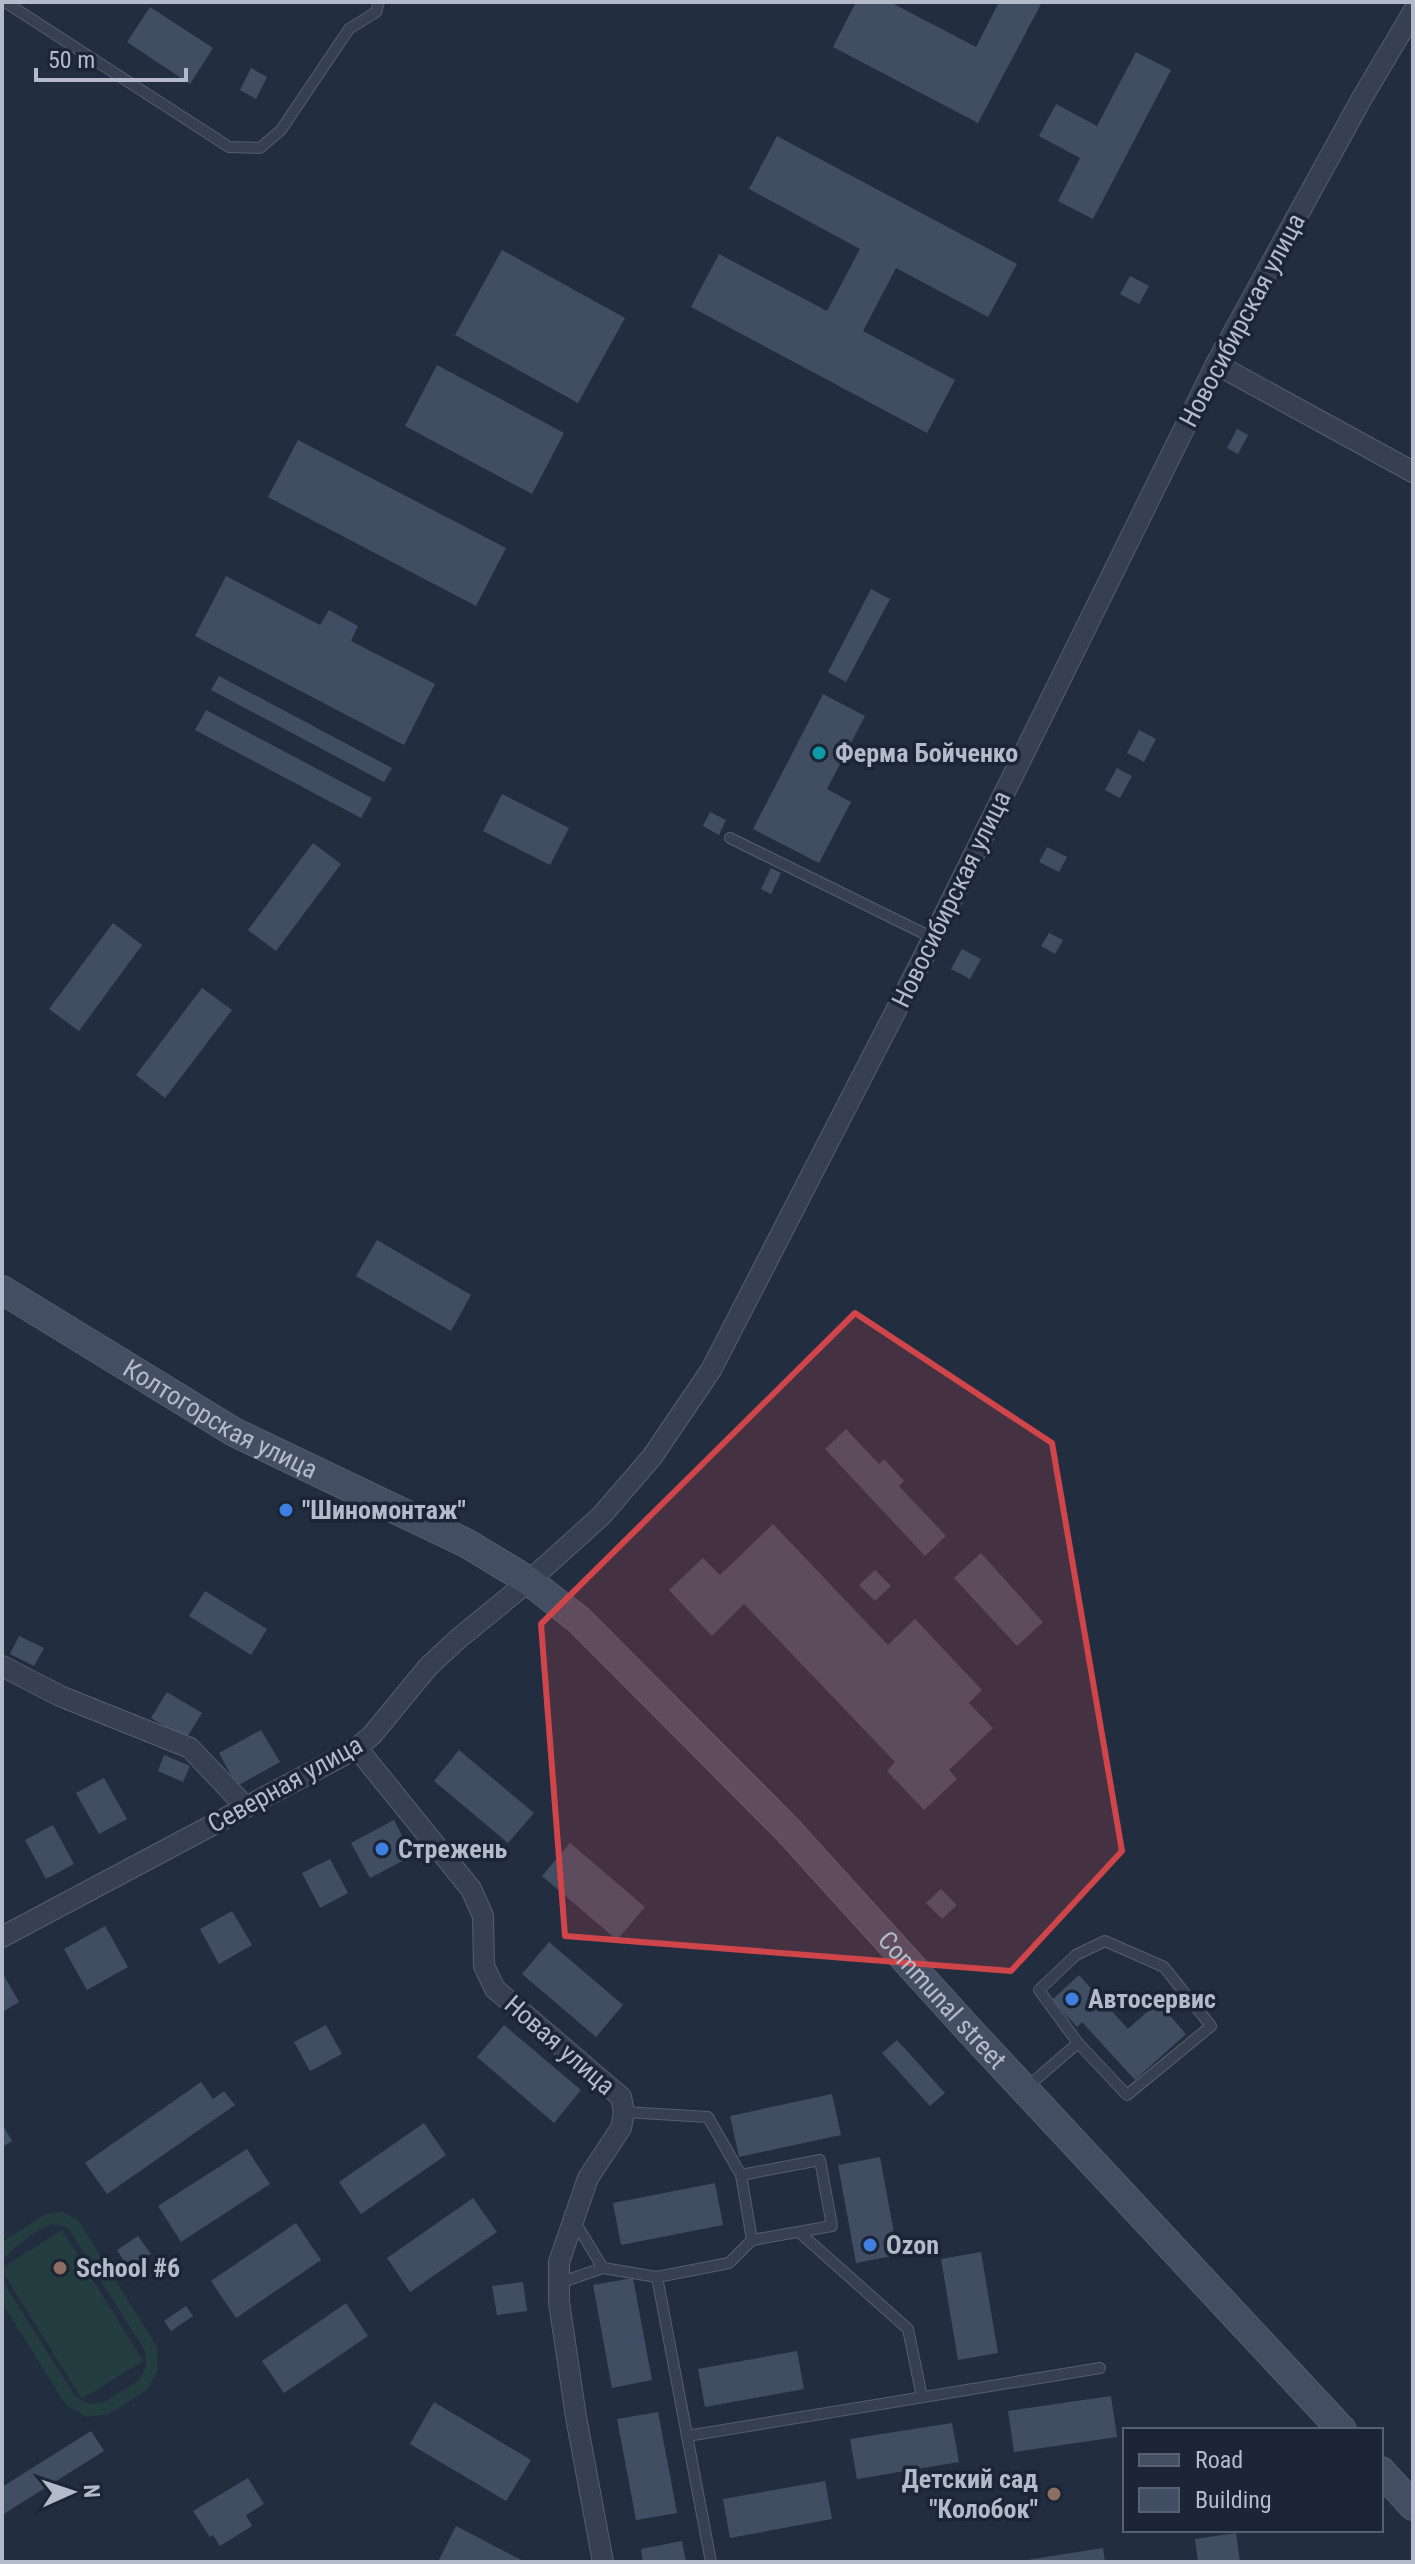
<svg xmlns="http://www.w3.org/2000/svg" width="1415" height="2564" font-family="'Roboto Condensed',sans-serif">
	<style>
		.pitch { fill: #243d41 }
		.building { fill: #414d63 }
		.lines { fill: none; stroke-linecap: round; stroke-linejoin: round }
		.service-casing { stroke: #545e6e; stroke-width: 12 }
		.minor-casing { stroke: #545e6e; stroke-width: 22 }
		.secondary-casing { stroke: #545e6e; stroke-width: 30 }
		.service { stroke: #364050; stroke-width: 10 }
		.minor { stroke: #364050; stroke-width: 20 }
		.secondary { stroke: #444e63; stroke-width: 28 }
		.marked { fill: #cf4549; fill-opacity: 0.2; stroke: #cf4549; stroke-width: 6; stroke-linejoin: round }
		.culture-dot { fill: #0f9aa8; stroke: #1b2535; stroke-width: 3 }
		.shop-dot { fill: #3f7fe0; stroke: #1b2535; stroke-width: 3 }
		.education-dot { fill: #8d6e63; stroke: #1b2535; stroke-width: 3 }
		.labels { text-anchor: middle; stroke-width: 7; stroke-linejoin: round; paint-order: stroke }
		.street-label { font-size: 26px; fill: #b3bbcb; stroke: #1b2535 }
		.poi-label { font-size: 26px; font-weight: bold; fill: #b3bbcb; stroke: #1b2535; text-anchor: start }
	</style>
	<rect width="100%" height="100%" fill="#222e40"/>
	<g class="pitch">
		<path d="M63 2212 78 2220 157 2347 158 2369 148 2389 109 2414 87 2417 66 2405 2 2303V2280L75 2396 89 2404 104 2402 138 2381 146 2367 145 2351 69 2229C63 2226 57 2223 50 2225 36 2230 9 2250 2 2262V2242L46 2214Z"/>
		<path d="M62 2230 143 2361 82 2399 2 2271V2268Z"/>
	</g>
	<g class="building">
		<path d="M856 2H890L976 47 999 2H1042L978 123 833 47Z"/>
		<path d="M150 7 213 48 190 84 127 42Z"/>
		<path d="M1136 52 1171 70 1093 219 1058 201 1080 158 1039 136 1056 104 1097 126Z"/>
		<path d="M251 68 267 77 256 99 240 90Z"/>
		<path d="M777 136 1017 264 988 317 896 268 863 331 955 380 927 433 691 307 719 254 827 311 860 249 749 189Z"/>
		<path d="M502 250 625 318 578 403 455 335Z"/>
		<path d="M1130 276 1149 286 1139 304 1120 294Z"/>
		<path d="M437 365 564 433 532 494 405 426Z"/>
		<path d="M1237 429 1248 435 1238 454 1227 448Z"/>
		<path d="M298 440 506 548 476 606 268 497Z"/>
		<path d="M226 576 320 625 329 610 358 626 351 641 435 684 404 745 195 636Z"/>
		<path d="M871 589 890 599 846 682 828 672Z"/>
		<path d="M219 676 392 768 384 782 211 690Z"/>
		<path d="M823 694 865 716 827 789 851 802 819 863 753 829Z"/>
		<path d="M206 710 372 798 361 818 195 730Z"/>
		<path d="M1139 730 1156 739 1144 762 1127 753Z"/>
		<path d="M1117 768 1132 776 1120 798 1105 790Z"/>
		<path d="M502 794 569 828 550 865 483 831Z"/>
		<path d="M710 812 726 820 719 835 703 826Z"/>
		<path d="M313 843 341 864 276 951 248 930Z"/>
		<path d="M1047 847 1067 857 1059 872 1039 862Z"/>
		<path d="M771 868 781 873 771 894 761 889Z"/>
		<path d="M113 923 142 945 79 1031 49 1009Z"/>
		<path d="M1049 933 1063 940 1055 954 1041 946Z"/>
		<path d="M962 949 981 959 970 979 951 969Z"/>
		<path d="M202 988 232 1010 165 1098 136 1075Z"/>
		<path d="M377 1240 471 1295 451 1331 356 1276Z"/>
		<path d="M846 1429 879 1464 884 1459 904 1481 899 1486 946 1536 925 1556 825 1449Z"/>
		<path d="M773 1524 888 1645 915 1619 982 1690 969 1703 993 1728 949 1770 957 1779 924 1810 887 1771 895 1762 744 1604 712 1636 669 1590 703 1558 720 1575Z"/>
		<path d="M981 1553 1043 1622 1017 1646 954 1578Z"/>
		<path d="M875 1570 891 1586 875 1601 859 1585Z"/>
		<path d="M205 1591 267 1629 251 1655 189 1616Z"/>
		<path d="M19 1636 44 1648 34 1666 10 1654Z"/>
		<path d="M167 1692 202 1713 186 1739 151 1718Z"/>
		<path d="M261 1730 280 1762 237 1786 219 1753Z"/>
		<path d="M459 1750 534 1813 508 1843 434 1781Z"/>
		<path d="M164 1755 190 1766 183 1782 158 1771Z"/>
		<path d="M104 1778 127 1819 99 1834 76 1793Z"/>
		<path d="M394 1820 412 1856 370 1878 351 1843Z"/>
		<path d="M53 1825 74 1864 46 1879 25 1840Z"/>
		<path d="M570 1843 645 1907 617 1940 542 1876Z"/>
		<path d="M330 1859 348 1893 320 1908 302 1873Z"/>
		<path d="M941 1889 957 1905 942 1919 926 1903Z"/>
		<path d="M232 1911 252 1945 219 1964 200 1929Z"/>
		<path d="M105 1926 128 1967 87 1990 64 1949Z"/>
		<path d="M549 1942 623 2005 596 2037 522 1974Z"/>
		<path d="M2 1972 19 2002 2 2012Z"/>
		<path d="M1079 1975 1128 2029 1158 2002 1186 2034 1135 2080 1082 2022 1077 2027 1052 2000Z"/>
		<path d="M326 2025 342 2054 310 2071 294 2042Z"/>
		<path d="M504 2025 581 2090 554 2123 477 2057Z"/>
		<path d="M897 2040 945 2093 930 2106 882 2053Z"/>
		<path d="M201 2082 213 2099 224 2091 235 2105 107 2194 85 2163Z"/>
		<path d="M832 2094 841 2135 739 2157 730 2116Z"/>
		<path d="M424 2123 446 2155 361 2214 339 2182Z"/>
		<path d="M2 2124 12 2141 2 2147Z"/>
		<path d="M247 2149 270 2184 181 2242 158 2206Z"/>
		<path d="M880 2157 898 2255 856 2263 838 2165Z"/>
		<path d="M715 2183 723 2225 621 2245 613 2203Z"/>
		<path d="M473 2198 497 2232 410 2292 387 2258Z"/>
		<path d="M296 2223 321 2260 236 2318 211 2281Z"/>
		<path d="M138 2236 151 2254 129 2269 117 2250Z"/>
		<path d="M981 2252 998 2353 958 2360 941 2259Z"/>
		<path d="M633 2278 652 2380 612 2388 593 2285Z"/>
		<path d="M523 2282 527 2311 497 2315 492 2286Z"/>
		<path d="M346 2303 368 2336 284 2393 262 2361Z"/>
		<path d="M186 2306 193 2316 171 2331 164 2321Z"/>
		<path d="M797 2351 804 2389 705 2407 698 2369Z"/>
		<path d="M1111 2396 1117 2437 1014 2452 1008 2411Z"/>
		<path d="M434 2402 531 2460 506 2501 410 2444Z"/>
		<path d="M658 2412 677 2513 636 2520 617 2419Z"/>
		<path d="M952 2423 959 2462 857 2479 850 2439Z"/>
		<path d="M91 2431 104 2451 2 2515V2487Z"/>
		<path d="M248 2478 264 2504 246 2515 252 2526 220 2546 213 2535 210 2537 193 2511Z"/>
		<path d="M825 2481 832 2519 730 2538 723 2499Z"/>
		<path d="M456 2526 525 2562H438Z"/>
		<path d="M1236 2533 1240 2562H1198L1195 2539Z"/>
		<path d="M682 2541 686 2562H643L641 2549Z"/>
		<path d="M1103 2548 1105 2562H1027V2560Z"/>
	</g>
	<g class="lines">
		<g class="service-casing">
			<g id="service">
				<path d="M5 2 229 147 260 148 281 130 349 29 376 12 379 2"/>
				<path d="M730 838 933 938"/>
				<path d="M1026 2088 1078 2043 1127 2095 1211 2026 1164 1967 1105 1941 1076 1955 1039 1990 1078 2043"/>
				<path d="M624 2112 708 2117 741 2175 820 2160 832 2226 752 2240 741 2175"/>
				<path d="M575 2222 603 2268"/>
				<path d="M799 2232 908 2329 922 2397"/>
				<path d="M657 2277 711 2562"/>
				<path d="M559 2283 603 2268 657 2277 729 2263 752 2240"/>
				<path d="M687 2436 1100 2368"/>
			</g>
		</g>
		<g class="minor-casing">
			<g id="minor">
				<path d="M1216 364 1413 472"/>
				<path d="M2 1666 60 1696 190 1748 246 1807"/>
				<path d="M357 1748 471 1889 483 1916 484 1966 495 1989 621 2097 624 2112 621 2128 588 2178 559 2262V2302L576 2417 603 2562"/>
				<path d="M2 1937 357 1748 372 1735 428 1667 458 1639 529 1581 601 1516 652 1457 711 1370 923 958 1216 364 1362 98 1413 12"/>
			</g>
		</g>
		<g class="secondary-casing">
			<g id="secondary">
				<path id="s1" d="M2 1290 234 1432 466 1543 529 1581 579 1620 787 1829 971 2032 1342 2430"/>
				<path d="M1381 2471 1413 2506"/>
			</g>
		</g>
		<use href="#service" class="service"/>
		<use href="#minor" class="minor"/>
		<use href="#secondary" class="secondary"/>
	</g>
	<path class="marked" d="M855 1313 1052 1443 1122 1851 1011 1971 565 1936 541 1624Z"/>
	<circle class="culture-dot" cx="819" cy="753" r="8"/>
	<g class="shop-dot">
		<circle cx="286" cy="1510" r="8"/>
		<circle cx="382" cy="1849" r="8"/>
		<circle cx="1072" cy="1999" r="8"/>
		<circle cx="870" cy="2245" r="8"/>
	</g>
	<g class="education-dot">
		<circle cx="60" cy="2268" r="8"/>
		<circle cx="1054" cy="2494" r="8"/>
	</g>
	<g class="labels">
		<g class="street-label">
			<text transform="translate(1242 320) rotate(-62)" y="9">Новосибирская улица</text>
			<text transform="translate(951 899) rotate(-64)" y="9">Новосибирская улица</text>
			<text dy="9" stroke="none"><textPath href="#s1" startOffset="254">Колтогорская улица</textPath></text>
			<text transform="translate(285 1784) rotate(-29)" y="9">Северная улица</text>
			<text dy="9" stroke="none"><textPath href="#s1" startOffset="1192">Communal street</textPath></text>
			<text transform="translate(560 2045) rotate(41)" y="9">Новая улица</text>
		</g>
		<g class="poi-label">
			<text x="835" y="762">Ферма Бойченко</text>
			<text x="302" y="1519">"Шиномонтаж"</text>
			<text x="398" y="1858">Стрежень</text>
			<text x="1088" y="2008">Автосервис</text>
			<text x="886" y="2254">Ozon</text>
			<text x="76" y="2277">School #6</text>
			<text x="1038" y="2488" text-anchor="end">Детский сад<tspan x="1038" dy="30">"Колобок"</tspan></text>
		</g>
	</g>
	<rect width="1415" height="2564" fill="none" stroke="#b3bbcb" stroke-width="8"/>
	<rect x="1123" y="2428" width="260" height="104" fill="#1b2535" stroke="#586171" stroke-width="2"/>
	<rect x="1139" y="2454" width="40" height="12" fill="#444e63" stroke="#586171" stroke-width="2"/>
	<text x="1195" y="2468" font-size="24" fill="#b3bbcb">Road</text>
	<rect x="1139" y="2488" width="40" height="24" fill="#414d63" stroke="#586171" stroke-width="2"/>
	<text x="1195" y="2508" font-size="24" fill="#b3bbcb">Building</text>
	<g transform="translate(72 2492) rotate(87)" stroke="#1b2535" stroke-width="6" paint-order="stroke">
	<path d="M0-6L14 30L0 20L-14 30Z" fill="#b3bbcb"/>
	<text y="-12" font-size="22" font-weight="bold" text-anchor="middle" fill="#b3bbcb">N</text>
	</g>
	<path d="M36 68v12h150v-12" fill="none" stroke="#b3bbcb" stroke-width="4"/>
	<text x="48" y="68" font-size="24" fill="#b3bbcb" stroke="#1b2535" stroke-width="6" paint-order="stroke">50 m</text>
</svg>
